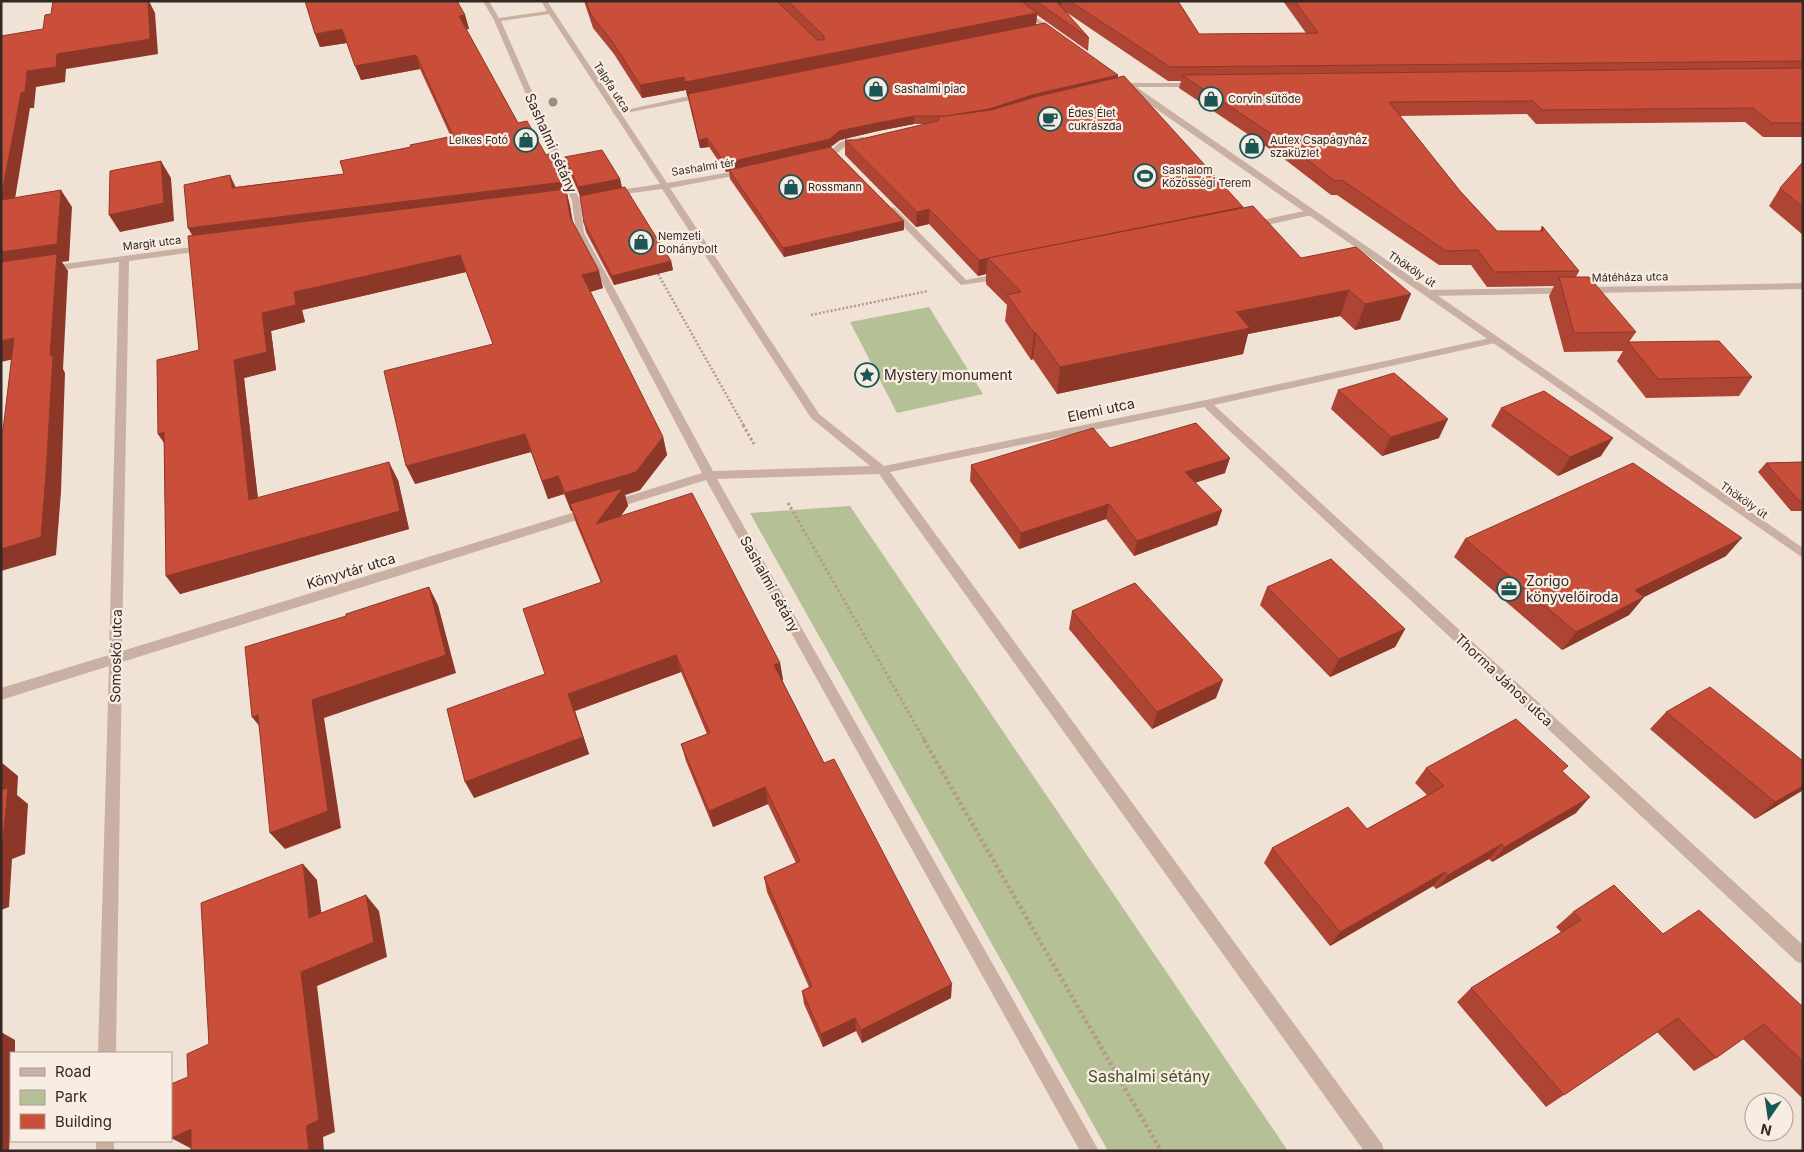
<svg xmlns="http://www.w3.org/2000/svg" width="1804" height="1152" font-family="Inter,sans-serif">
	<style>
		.green { fill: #b6c096 }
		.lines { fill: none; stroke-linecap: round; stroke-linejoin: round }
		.path-far2 { stroke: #b59a8c; stroke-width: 2.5; stroke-dasharray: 2 2; stroke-linecap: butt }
		.path-far1 { stroke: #b59a8c; stroke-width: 3; stroke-dasharray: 2.5 2.5; stroke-linecap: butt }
		.path { stroke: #b59a8c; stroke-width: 4.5; stroke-dasharray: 3 3; stroke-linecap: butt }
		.service { fill: #c9b0a2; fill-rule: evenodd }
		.minor { fill: #c9b0a2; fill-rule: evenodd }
		.tertiary { fill: #c9b0a2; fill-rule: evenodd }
		.tree { fill: #949376 }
		.wall { fill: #ae4433 }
		.shaded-wall { fill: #8d3729 }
		.building { fill: #ca4f3b; stroke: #8d3729 }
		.labels { text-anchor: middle; stroke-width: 4.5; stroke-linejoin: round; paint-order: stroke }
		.far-street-label { font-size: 11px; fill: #332824; stroke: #f9ece2 }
		.far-poi-label { font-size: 11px; fill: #332824; stroke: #f9ece2; text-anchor: start }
		.street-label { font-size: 14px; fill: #332824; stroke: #f9ece2 }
		.poi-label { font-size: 14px; fill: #332824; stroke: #f9ece2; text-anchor: start }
		.near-park-label { font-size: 16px; fill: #475228; stroke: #f9ece2 }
	</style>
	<rect width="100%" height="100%" fill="#f1e2d6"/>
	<g class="green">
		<path d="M929 307 983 394 897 413 850 322Z"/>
		<path d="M850 506 1288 1151H1108L750 513Z"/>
	</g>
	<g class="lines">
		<g class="path-far2">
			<path d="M658 274 744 426"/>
			<path d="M811 315 928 291"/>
		</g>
		<g class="path-far1">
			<path d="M743 425 754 444"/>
			<path d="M788 503 925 741"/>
		</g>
		<path class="path" d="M924 740 1161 1151"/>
		<g class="service">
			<path d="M703 93 707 95 706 97 616 115 612 113Z"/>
			<path d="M892 207 895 208 966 280 1003 273 1008 276 1003 279 961 285 889 212 888 210Z"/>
			<path d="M1309 210 1312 211V215L1253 228 1249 225 1253 222Z"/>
		</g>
		<g class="minor">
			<path d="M483 1H489L499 18 547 11 541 1H547L667 183 749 169V173L670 188 819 414 884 466 1206 400 1495 337 1499 338 1500 340 1495 343 1214 405 1803 945V964L1797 962 1204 407 890 472 1382 1144 1384 1151H1364L879 474 717 479 1099 1151H1080L706 480 610 510 604 506 606 503 702 473 576 233 572 201 494 20ZM549 14 660 184 613 191 610 192V196L662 189 811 418 870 466 713 471 584 233 580 201 501 21Z"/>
			<path d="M1128 83H1197L1201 85 1197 87H1128L1118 90 1114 88Z"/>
			<path d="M861 137H864V141L846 146 837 153 830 151 840 142Z"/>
			<path d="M207 245 212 248 210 250 129 261 122 651 585 509H593L595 512 593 515 122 662 116 1053H98L109 666 1 700V688L109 655 119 262 48 272 43 269 48 266Z"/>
			<path d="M1803 283V289L1428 296 1423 293 1428 290Z"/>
			<rect x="96" y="1141" width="18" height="10"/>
		</g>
		<g class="tertiary">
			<path d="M1005 1H1013L1057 32 1052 33Z"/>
			<path d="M1126 84H1132L1803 548V558L1126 88Z"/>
		</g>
	</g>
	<circle class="tree" cx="553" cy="102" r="4.5"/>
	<g class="wall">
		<path d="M584 1H1178L1199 34 1306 33 1283 1H1803V137H1763L1745 122 1536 124 1527 114 1400 116 1460 191 1497 231H1540L1542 226 1579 271 1576 277 1636 332 1629 342 1752 377 1739 396 1646 398 1617 361 1623 351 1564 352 1549 296 1554 286 1487 287 1471 265H1439L1337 195H1331L1283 158 1179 88 1181 81H1168L1066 12 1089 38 1088 51 1037 15 1036 25 1117 78 1243 207V208L1301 258 1400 320 1355 330 1340 316 1248 334 1243 354 1057 394 1033 359 1031 360 1005 321 1007 305 986 284V274L978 276 929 224 916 227 845 155V140H857L925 124H914L878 131 840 140 831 147 904 221V230L784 257 730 179 729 171 726 172 709 147 700 148 686 90 642 98 614 54 593 28Z"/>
		<path d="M465 15 469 29H466L518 123 546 155 564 182 570 206 573 222 603 288 590 292 663 437 667 455 640 490 625 495 628 506 621 516 780 663 783 680H782L824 763 951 998 862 1043 856 1031 823 1047 804 1004 802 991 809 987 767 892 764 877 796 863 768 804 713 827 686 761 681 744 707 734 681 672 575 711 589 754 474 798 545 674 601 583 576 523 572 511H571L564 494 548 499 531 452 415 484 493 344 466 272 302 310 305 322 271 331 276 370 244 378 258 498 398 480 409 529 180 594 166 576 164 442 158 434 199 350 192 235 236 187 344 174 411 147 451 137 420 69 361 80 347 43 320 47 315 34Z"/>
		<path d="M565 157 620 179 622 188 671 261 673 270 614 285 586 232 584 223 580 196 567 166Z"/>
		<path d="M1803 163V235L1769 206 1780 188Z"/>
		<path d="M1338 390 1439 438 1382 456 1331 409Z"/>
		<path d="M1501 408 1601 456 1558 476 1491 426Z"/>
		<path d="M1110 448 1225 473 1195 483 1222 510 1217 525 1134 556 1106 519 1019 549 970 481 971 465Z"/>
		<path d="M1803 462V511H1791L1758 472 1766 463Z"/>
		<path d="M1465 539 1726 556 1644 597 1629 615 1562 650 1454 557Z"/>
		<path d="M1267 587 1405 629 1395 647 1330 677 1260 605Z"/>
		<path d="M1072 611 1216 698 1152 729 1069 629Z"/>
		<path d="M1666 712 1803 761V790L1755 819 1650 729Z"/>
		<path d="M1426 768 1563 772 1576 813 1492 862 1489 859 1436 889 1433 886 1330 946 1264 863 1272 848 1367 829 1427 795 1415 783Z"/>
		<path d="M1573 912 1663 934 1803 1007V1099L1743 1039 1716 1058 1694 1071 1657 1032 1546 1107 1457 1002 1471 988 1561 932 1556 927Z"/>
	</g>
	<g class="shaded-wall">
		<path d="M148 1H149L155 13 158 54 66 69 65 82 36 87 34 108H30L12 217 1 201V197L21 93 27 71Z"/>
		<path d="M1057 1H1061V9L1057 2Z"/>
		<path d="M1037 13 1036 25 687 96 685 82Z"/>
		<path d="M465 15 469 29 463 30 459 16Z"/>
		<path d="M342 29 347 43 320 47 315 34Z"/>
		<path d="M416 55 420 69 361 80 355 66Z"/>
		<path d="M1118 75 1117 84 946 124V116L1032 95Z"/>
		<path d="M684 77 686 90 642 98 640 85Z"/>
		<path d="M914 116V124L878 131 840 140 830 147 726 172 725 163 839 131 877 123Z"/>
		<path d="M707 138 709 147 700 148 699 140Z"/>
		<path d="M161 161 171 178 174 221 120 232 109 215Z"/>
		<path d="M230 175 237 190 232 188Z"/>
		<path d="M620 179 622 188 580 196 578 187Z"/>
		<path d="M564 182 570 206 574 234 570 217 197 244 188 228Z"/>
		<path d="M61 190 72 207 69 261 62 262 68 271 63 369 65 373 61 492 56 555 1 571V549L46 474 1 271V252Z"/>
		<path d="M929 209V224L916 227 917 212Z"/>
		<path d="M904 221V230L784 257 783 248Z"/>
		<path d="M460 255 466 272 302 310 305 322 271 331 276 370 244 378 260 518 249 500 234 360 262 313 294 292Z"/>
		<path d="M988 258 986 274 978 276 979 260Z"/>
		<path d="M671 261 673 270 614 285 612 276Z"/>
		<path d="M599 271 603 288 587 293 582 275Z"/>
		<path d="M1349 290 1340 316 1248 334 1243 354 1057 394 1060 367 1236 312Z"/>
		<path d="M1411 294 1400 320 1355 330 1365 304Z"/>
		<path d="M1034 333H1036L1033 359 1031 360Z"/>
		<path d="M14 338 27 356 1 362V341Z"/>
		<path d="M1448 419 1439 438 1382 456 1391 437Z"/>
		<path d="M164 432 170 452 158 434Z"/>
		<path d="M525 434 531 452 415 484 406 466Z"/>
		<path d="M663 437 667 455 640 490 625 495 628 506 601 542 570 504 572 511H571L565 493Z"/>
		<path d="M1613 438 1601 456 1558 476 1570 457Z"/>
		<path d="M1230 458 1225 473 1181 487 1185 472Z"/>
		<path d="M389 462 398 480 409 529 180 594 166 576Z"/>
		<path d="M558 476 564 494 548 499 542 481Z"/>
		<path d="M1109 504 1106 519 1019 549 1021 533Z"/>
		<path d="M1222 510 1217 525 1134 556 1137 541Z"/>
		<path d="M1742 538 1726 556 1644 597 1629 615 1562 650 1576 632 1635 590Z"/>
		<path d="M429 587 438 605 456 673 324 718 341 828 285 849 270 833 312 700Z"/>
		<path d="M1405 629 1395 647 1330 677 1339 659Z"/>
		<path d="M676 655 681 672 575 711 589 754 474 798 465 782 568 694Z"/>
		<path d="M780 663 783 680 777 682 774 665Z"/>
		<path d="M1223 680 1216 698 1152 729 1157 712Z"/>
		<path d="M258 715 266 734 252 717Z"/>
		<path d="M1 762 18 776 17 795 28 804 25 854 12 859 9 907 1 910Z"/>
		<path d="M1803 786V790L1800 792 1755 819 1775 802Z"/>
		<path d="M765 787 768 804 713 827 709 811Z"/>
		<path d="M1590 797 1576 813 1492 862 1505 847Z"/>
		<path d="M1502 844 1489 859 1436 889 1448 875Z"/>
		<path d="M303 864 317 880 324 933 309 918Z"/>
		<path d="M1445 872 1433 886 1330 946 1340 932Z"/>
		<path d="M366 895 379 911 387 957 317 986 335 1132 323 1137 324 1151H309L306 1126 301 972Z"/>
		<path d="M952 984 951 998 862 1043 861 1030Z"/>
		<path d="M855 1018 856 1031 823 1047 821 1034Z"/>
		<path d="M1 1032 15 1040V1053H11V1113L9 1151H1Z"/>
		<path d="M191 1129 192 1149 171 1138Z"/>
	</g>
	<g class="building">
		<path d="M53 1H148L150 39 57 54 56 67 27 71 25 92 21 93 1 197V36L43 29 45 15 51 14Z"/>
		<path d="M305 1H457L465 15 459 16 518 123 527 121 546 155 552 153 564 182 188 228 184 185 230 175 232 188 344 174 340 161 411 147 410 145 453 136 416 55 355 66 342 29 315 34Z"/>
		<path d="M586 1H777L817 40H824V36L788 1H1021L1037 13 685 82 684 77 640 85 612 41 591 15Z"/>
		<path d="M1036 1H1057V2L1089 38Z"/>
		<path d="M1070 1H1178L1199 34 1318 33 1295 1H1803V61L1170 67Z"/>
		<path d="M1045 23 1118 75 1032 95 989 109 946 116H914L877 123 839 131 830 139 725 163 707 138 699 140 688 94Z"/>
		<path d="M1803 68V123H1772L1753 108 1542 110 1533 101 1389 102 1460 191 1497 231H1543L1542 226 1579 271 1494 272 1478 250 1446 251 1342 180 1335 181 1287 144 1182 75Z"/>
		<path d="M1124 76 1243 207 979 260 929 209 917 212 845 140H857L938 121 939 117 991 110 1039 96Z"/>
		<path d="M830 147 904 221 783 248 729 170Z"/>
		<path d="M602 150 620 179 578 187 565 157Z"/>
		<path d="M161 161 164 203 109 215 110 171Z"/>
		<path d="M1802 163H1803V207L1780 188Z"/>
		<path d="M625 187 671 261 612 276 584 223 580 196Z"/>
		<path d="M566 189 570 217 599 271 582 275 663 437 636 472 565 493 558 476 542 481 525 434 406 466 384 371 493 344 460 255 294 292 296 305 262 313 267 352 234 360 249 500 389 462 400 511 166 576 164 432 158 434 157 360 199 350 188 236Z"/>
		<path d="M61 190 57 244 1 252V200Z"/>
		<path d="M1253 206 1301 258 1356 247 1411 294 1365 304 1349 290 1236 312 1250 328 1060 367 1036 333H1034L1007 295 1021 292 988 258Z"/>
		<path d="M57 254 50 356 53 355 46 474 41 537 1 549V430H3L14 338 1 341V262Z"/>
		<path d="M1559 277H1589L1636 332 1574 333Z"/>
		<path d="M1719 341 1752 377 1658 379 1628 342Z"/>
		<path d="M1394 373 1448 419 1391 437 1338 390Z"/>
		<path d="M1544 391 1613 438 1570 457 1501 408Z"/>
		<path d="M1196 423 1230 458 1185 472 1222 510 1137 541 1109 504 1021 533 971 465 1093 428 1110 448Z"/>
		<path d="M1803 462V501H1799L1766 463Z"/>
		<path d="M1633 463 1742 538 1635 590 1644 597 1576 632 1465 539Z"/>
		<path d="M623 488 596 524 692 493 780 663 774 665 824 763 834 759 952 984 861 1030 855 1018 821 1034 802 991 812 986 764 877 800 861 765 787 709 811 681 744 710 733 676 655 568 694 583 737 465 782 447 709 545 674 523 609 602 582 570 504Z"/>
		<path d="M1331 559 1405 629 1339 659 1267 587Z"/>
		<path d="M1135 583 1223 680 1157 712 1072 611Z"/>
		<path d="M429 587 446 655 312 700 328 811 270 833 258 715 252 717 245 647 346 616V614Z"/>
		<path d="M1710 687 1803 761V786L1775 802 1666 712Z"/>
		<path d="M1516 719 1568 766 1562 771 1590 797 1505 847 1502 844 1448 875 1445 872 1340 932 1272 848 1348 807 1367 829 1444 786 1426 768Z"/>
		<path d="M8 788 3 838 1 839V790Z"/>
		<path d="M303 864 309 918 366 895 374 942 301 972 319 1120 306 1126 309 1151H191V1129L171 1138V1084L188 1077 187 1054 209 1044 201 903Z"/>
		<path d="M1614 885 1663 934 1699 910 1803 1007V1062L1764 1024 1716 1058 1678 1018 1564 1095 1471 988 1581 920 1573 912Z"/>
	</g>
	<defs>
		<g id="shop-ring" transform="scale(1.25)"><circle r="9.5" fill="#f9ece2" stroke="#195654" stroke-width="1.5"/><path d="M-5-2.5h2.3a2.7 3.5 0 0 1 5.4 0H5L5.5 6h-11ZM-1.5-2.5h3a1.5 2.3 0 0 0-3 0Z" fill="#195654"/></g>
		<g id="cafe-ring" transform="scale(1.25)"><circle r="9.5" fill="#f9ece2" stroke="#195654" stroke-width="1.5"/><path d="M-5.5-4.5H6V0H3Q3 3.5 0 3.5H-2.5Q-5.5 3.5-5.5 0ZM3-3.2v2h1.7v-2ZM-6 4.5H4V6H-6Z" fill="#195654"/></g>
		<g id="stadium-ring" transform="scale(1.25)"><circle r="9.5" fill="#f9ece2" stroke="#195654" stroke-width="1.5"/><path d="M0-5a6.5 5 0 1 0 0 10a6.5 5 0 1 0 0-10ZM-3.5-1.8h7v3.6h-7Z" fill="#195654"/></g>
		<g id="sight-ring" transform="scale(1.25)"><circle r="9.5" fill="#f9ece2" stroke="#195654" stroke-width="1.5"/><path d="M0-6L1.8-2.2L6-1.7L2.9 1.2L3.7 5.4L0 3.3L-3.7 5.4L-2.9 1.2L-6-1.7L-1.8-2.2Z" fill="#195654"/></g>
		<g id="office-ring" transform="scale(1.25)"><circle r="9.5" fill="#f9ece2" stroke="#195654" stroke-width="1.5"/><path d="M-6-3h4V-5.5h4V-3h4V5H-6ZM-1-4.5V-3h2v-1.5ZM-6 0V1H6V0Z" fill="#195654"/></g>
	</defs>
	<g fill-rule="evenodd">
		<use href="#shop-ring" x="876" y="89"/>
		<use href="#shop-ring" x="1211" y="99"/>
		<use href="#cafe-ring" x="1050" y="119"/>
		<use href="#shop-ring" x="526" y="140"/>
		<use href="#shop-ring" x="1252" y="146"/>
		<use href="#stadium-ring" x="1145" y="176"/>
		<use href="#shop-ring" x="791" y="187"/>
		<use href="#shop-ring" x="641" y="242"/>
		<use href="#sight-ring" x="867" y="375"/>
		<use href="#office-ring" x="1509" y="589"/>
	</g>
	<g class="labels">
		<g class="far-street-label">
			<text transform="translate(612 87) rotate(57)" y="4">Talpfa utca</text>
			<text transform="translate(703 167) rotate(-9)" y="4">Sashalmi tér</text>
			<text transform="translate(152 243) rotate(-7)" y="4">Margit utca</text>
			<text transform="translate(1412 269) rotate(34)" y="4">Thököly út</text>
			<text transform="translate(1630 277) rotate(-1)" y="4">Mátéháza utca</text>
			<text transform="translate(1744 500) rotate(35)" y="4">Thököly út</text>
		</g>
		<g class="far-poi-label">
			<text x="894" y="93">Sashalmi piac</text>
			<text x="1228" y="103">Corvin sütöde</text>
			<text x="1068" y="117">Édes Élet<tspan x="1068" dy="13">cukrászda</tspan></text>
			<text x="508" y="144" text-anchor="end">Lelkes Fotó</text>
			<text x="1270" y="144">Autex Csapágyház<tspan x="1270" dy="13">szaküzlet</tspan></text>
			<text x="1162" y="174">Sashalom<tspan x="1162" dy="13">Közösségi Terem</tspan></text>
			<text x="808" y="191">Rossmann</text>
			<text x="658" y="240">Nemzeti<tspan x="658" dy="13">Dohánybolt</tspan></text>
		</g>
		<g class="street-label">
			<text transform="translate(551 143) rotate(66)" y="5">Sashalmi sétány</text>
			<text transform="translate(1101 410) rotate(-12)" y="5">Elemi utca</text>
			<text transform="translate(351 571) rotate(-17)" y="5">Könyvtár utca</text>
			<text transform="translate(770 584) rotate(61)" y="5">Sashalmi sétány</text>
			<text transform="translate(116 656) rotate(-89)" y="5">Somoskő utca</text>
			<text transform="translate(1504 680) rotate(43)" y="5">Thorma János utca</text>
		</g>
		<g class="poi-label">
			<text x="884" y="380">Mystery monument</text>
			<text x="1526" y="586">Zorigo<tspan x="1526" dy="16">könyvelőiroda</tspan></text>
		</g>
		<g class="near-park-label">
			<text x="1149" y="1082">Sashalmi sétány</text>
		</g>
	</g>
	<rect width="1804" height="1152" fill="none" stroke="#332824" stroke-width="5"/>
	<rect x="10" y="1052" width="162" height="90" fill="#f9ece2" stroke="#aa9e96"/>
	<rect x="20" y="1068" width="25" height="8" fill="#c9b0a2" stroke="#aa9e96"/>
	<text x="55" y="1077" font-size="15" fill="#332824">Road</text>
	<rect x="20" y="1090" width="25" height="15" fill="#b6c096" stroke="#aa9e96"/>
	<text x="55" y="1102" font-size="15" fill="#332824">Park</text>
	<rect x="20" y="1114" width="25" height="15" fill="#ca4f3b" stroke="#aa9e96"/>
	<text x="55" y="1127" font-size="15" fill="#332824">Building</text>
	<g transform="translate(1769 1117) rotate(193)"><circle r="24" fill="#f9ece2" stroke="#aa9e96"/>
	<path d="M0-4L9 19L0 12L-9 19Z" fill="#195654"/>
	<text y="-8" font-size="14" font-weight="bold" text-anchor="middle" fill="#332824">N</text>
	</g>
</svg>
